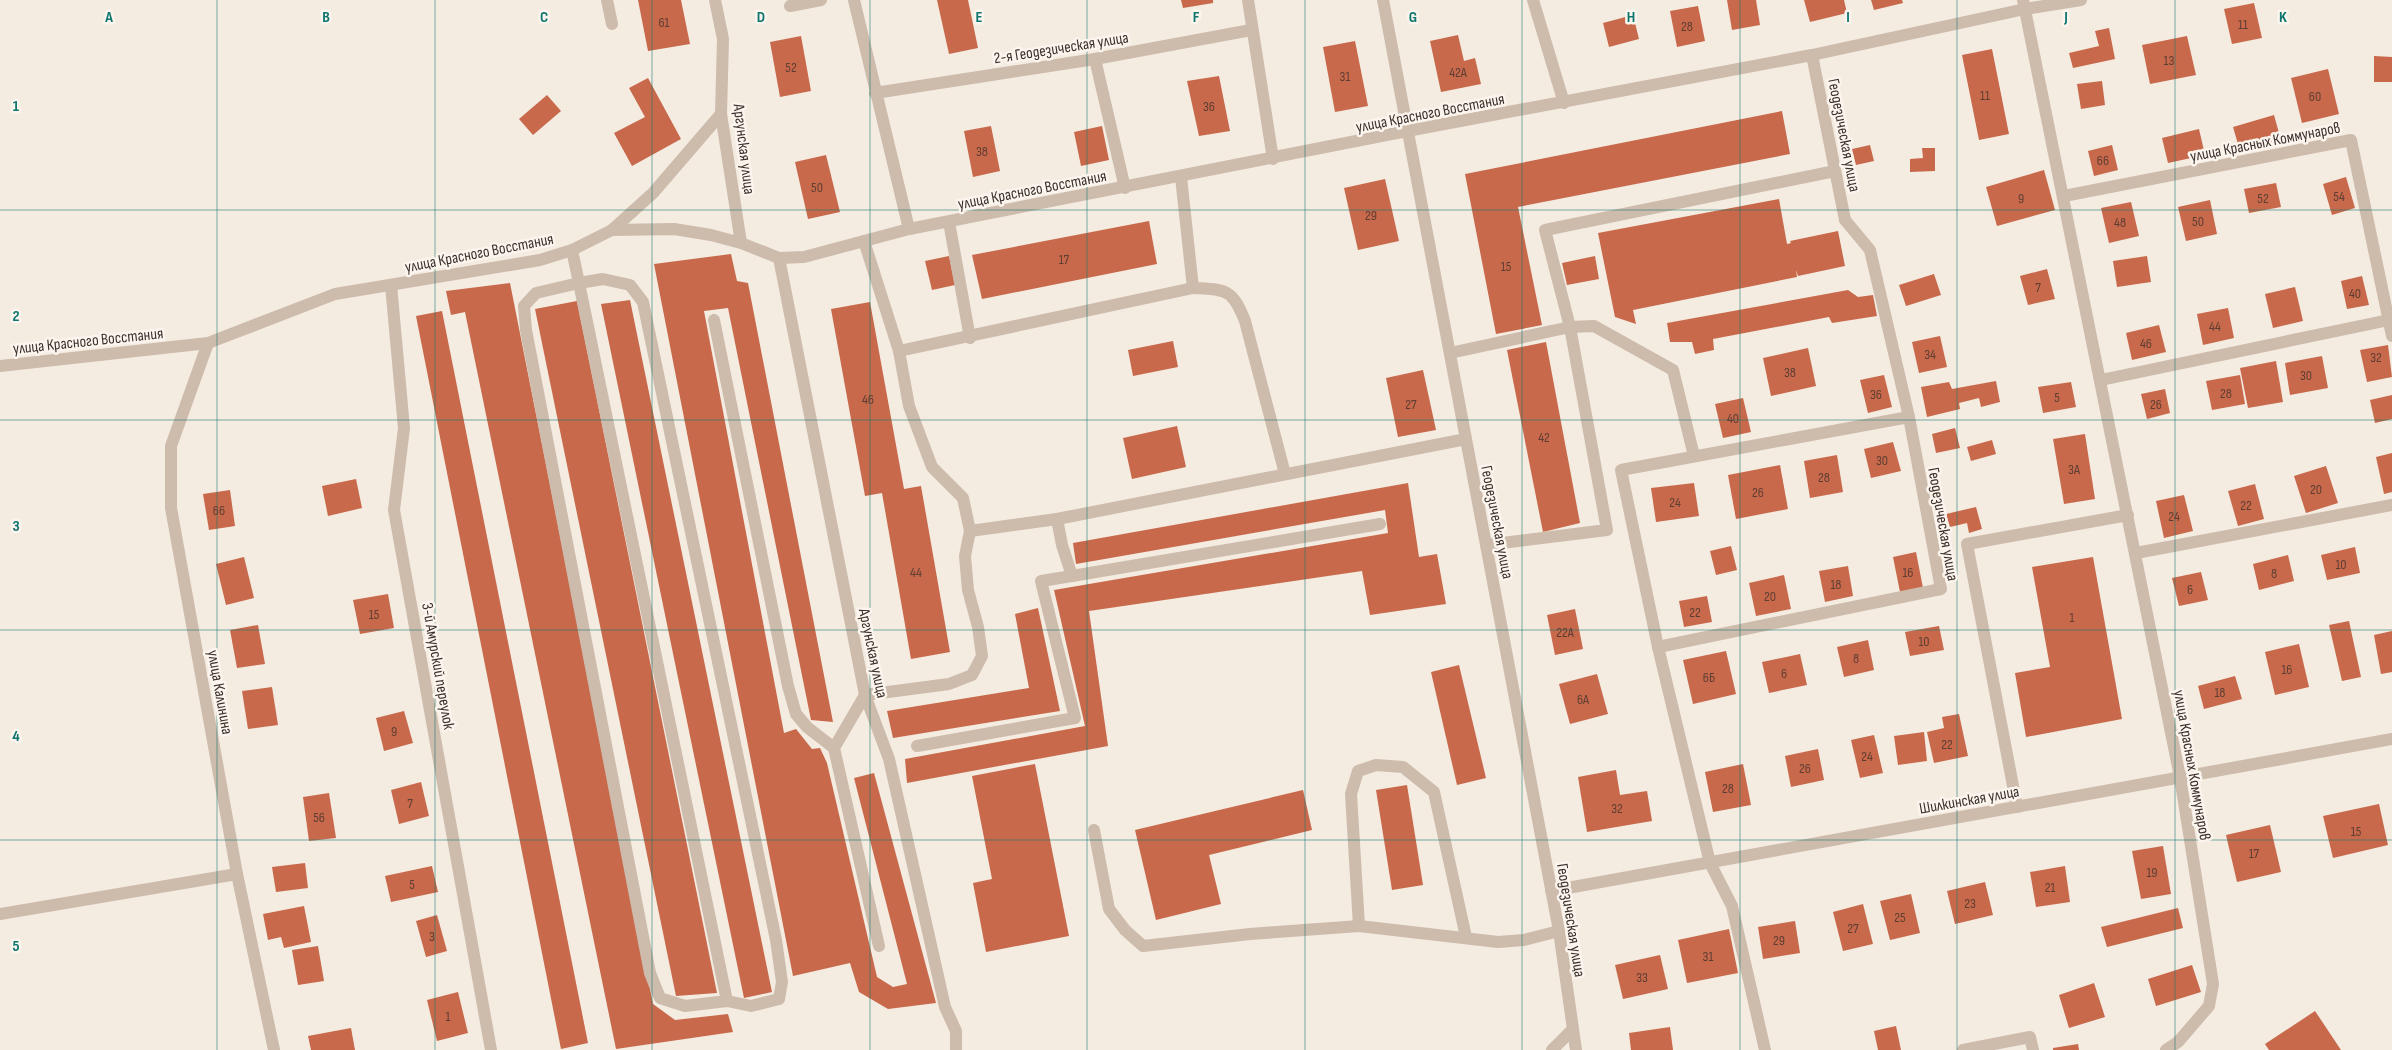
<svg xmlns="http://www.w3.org/2000/svg" width="2392" height="1050" font-family="'Sofia Sans Condensed',sans-serif">
	<style>
		.building { fill: #c8694b }
		.lines { fill: none; stroke-linecap: round; stroke-linejoin: round }
		.minor { stroke: #cdbbac; stroke-width: 12 }
		.grid { fill: none; stroke: #0f766e; stroke-width: 1; stroke-opacity: 0.55 }
		.labels { text-anchor: middle; stroke-width: 5; stroke-linejoin: round; paint-order: stroke }
		.number-label { font-size: 14px; fill: #5e3e33 }
		.street-label { font-size: 16px; fill: #3b302b; stroke: #fbf5ee }
		.grid-label { font-size: 16px; text-anchor: middle; font-weight: bold; fill: #0f766e; stroke: #fbf5ee; stroke-width: 5; stroke-linejoin: round; paint-order: stroke }
	</style>
	<rect width="100%" height="100%" fill="#f4ebe1"/>
	<g class="building">
		<path d="M638 0H681L690 44 648 51Z"/>
		<path d="M937 0H968L978 48 949 54Z"/>
		<path d="M1181 0H1213V3L1183 8Z"/>
		<path d="M1727 0H1756L1760 25 1732 30Z"/>
		<path d="M1804 0H1844L1847 13 1810 22Z"/>
		<path d="M1871 0H1902L1903 3 1874 10Z"/>
		<path d="M2254 3 2262 38 2232 44 2224 9Z"/>
		<path d="M1698 6 1705 41 1677 47 1670 11Z"/>
		<path d="M1633 15 1639 39 1609 47 1603 23Z"/>
		<path d="M2109 28 2115 59 2073 68 2069 53 2099 46 2095 31Z"/>
		<path d="M1458 35 1464 61 1475 58 1481 84 1441 92 1430 41Z"/>
		<path d="M801 36 811 91 780 97 770 42Z"/>
		<path d="M2187 36 2196 75 2150 84 2142 45Z"/>
		<path d="M1355 41 1368 106 1335 112 1323 47Z"/>
		<path d="M1992 49 2009 134 1979 140 1962 55Z"/>
		<path d="M2374 56 2392 57V82H2374Z"/>
		<path d="M2328 69 2339 114 2302 123 2291 78Z"/>
		<path d="M1219 76 1230 131 1199 136 1187 81Z"/>
		<path d="M648 78 681 139 632 166 614 133 645 117 629 88Z"/>
		<path d="M2102 81 2105 105 2081 109 2077 84Z"/>
		<path d="M547 95 561 111 533 135 519 119Z"/>
		<path d="M1782 111 1790 154 1518 207 1542 325 1496 334 1465 174Z"/>
		<path d="M2274 115 2281 140 2240 151 2233 127Z"/>
		<path d="M991 126 1000 171 973 177 964 131Z"/>
		<path d="M1102 126 1109 160 1081 166 1074 132Z"/>
		<path d="M2199 129 2205 155 2168 163 2162 138Z"/>
		<path d="M1870 145 1874 161 1856 165 1852 149Z"/>
		<path d="M2112 145 2118 170 2094 176 2088 151Z"/>
		<path d="M1922 148H1935V171L1910 172V159L1923 158Z"/>
		<path d="M826 155 840 212 808 219 795 162Z"/>
		<path d="M2044 170 2055 210 1997 226 1986 187Z"/>
		<path d="M2346 177 2355 208 2332 215 2323 184Z"/>
		<path d="M1385 179 1399 241 1358 250 1344 188Z"/>
		<path d="M2276 183 2281 207 2249 213 2244 189Z"/>
		<path d="M1779 199 1787 244 1791 243 1790 241 1838 231 1845 266 1798 276 1796 270 1797 277 1633 310 1636 324 1615 317 1598 233Z"/>
		<path d="M2210 200 2217 234 2186 241 2178 207Z"/>
		<path d="M2131 202 2139 236 2109 243 2101 208Z"/>
		<path d="M1149 221 1157 264 982 299 972 255Z"/>
		<path d="M731 254 737 281 748 283 833 722 811 720 728 308 704 311 784 733 796 729 812 749 820 748 827 763 877 977 893 987 907 984 854 778 874 773 936 1003 888 1009 859 992 850 963 793 976 654 264Z"/>
		<path d="M949 256 955 285 932 290 925 261Z"/>
		<path d="M1595 256 1599 279 1567 285 1562 263Z"/>
		<path d="M2147 256 2151 282 2117 287 2113 261Z"/>
		<path d="M2047 269 2055 299 2028 305 2020 276Z"/>
		<path d="M1934 274 1941 295 1906 306 1899 285Z"/>
		<path d="M2362 276 2369 305 2347 309 2341 281Z"/>
		<path d="M510 283 653 1004 675 1020 728 1014 733 1032 616 1049 465 312 451 315 446 291Z"/>
		<path d="M2295 287 2303 321 2273 328 2265 294Z"/>
		<path d="M1848 290 1858 297 1873 295 1877 316 1832 323 1829 317 1713 339 1714 350 1695 354 1692 342H1670L1667 323Z"/>
		<path d="M630 300 772 992 744 998 601 304Z"/>
		<path d="M577 301 717 993 676 996 535 309Z"/>
		<path d="M870 302 904 489 921 486 950 652 911 659 882 493 865 496 831 309Z"/>
		<path d="M2228 308 2234 338 2203 345 2197 314Z"/>
		<path d="M442 311 588 1043 561 1049 416 316Z"/>
		<path d="M2159 325 2166 352 2132 360 2126 333Z"/>
		<path d="M1940 336 1947 367 1919 373 1912 342Z"/>
		<path d="M1173 341 1178 367 1133 376 1128 350Z"/>
		<path d="M1546 342 1580 523 1543 532 1507 350Z"/>
		<path d="M2388 345 2392 377 2367 382 2360 350Z"/>
		<path d="M1808 348 1816 386 1771 396 1763 358Z"/>
		<path d="M2322 356 2328 388 2290 395 2285 363Z"/>
		<path d="M2276 361 2283 402 2248 408 2240 368Z"/>
		<path d="M1423 370 1436 430 1398 437 1386 378Z"/>
		<path d="M1884 375 1892 407 1868 413 1860 380Z"/>
		<path d="M2240 375 2245 404 2212 410 2206 381Z"/>
		<path d="M1996 381 2000 402 1981 407 1979 398 1959 403 1960 409 1927 417 1921 387 1949 382 1952 389Z"/>
		<path d="M2071 382 2076 407 2043 413 2038 387Z"/>
		<path d="M2165 389 2170 413 2147 419 2141 394Z"/>
		<path d="M2392 395V419L2375 423 2370 400Z"/>
		<path d="M1743 398 1751 432 1723 438 1715 404Z"/>
		<path d="M1177 426 1186 467 1132 479 1123 438Z"/>
		<path d="M1955 428 1960 448 1936 453 1932 434Z"/>
		<path d="M2085 434 2095 499 2064 504 2053 439Z"/>
		<path d="M1992 440 1996 454 1971 461 1967 447Z"/>
		<path d="M1893 442 1901 471 1871 478 1864 449Z"/>
		<path d="M2392 453V492L2384 494 2376 457Z"/>
		<path d="M1837 455 1843 492 1810 498 1804 461Z"/>
		<path d="M1780 465 1788 509 1736 519 1728 475Z"/>
		<path d="M2326 466 2338 503 2306 513 2294 476Z"/>
		<path d="M356 479 362 508 328 516 322 486Z"/>
		<path d="M1408 483 1419 557 1437 554 1446 604 1370 615 1362 571 1089 611 1108 746 907 783 905 759 1085 726 1054 590 1388 533 1385 510 1076 564 1073 543Z"/>
		<path d="M1694 483 1699 516 1656 522 1651 488Z"/>
		<path d="M2255 484 2264 519 2238 526 2228 491Z"/>
		<path d="M230 490 235 526 209 530 203 494Z"/>
		<path d="M2184 495 2193 531 2164 538 2156 501Z"/>
		<path d="M1976 507 1982 529 1969 533 1967 523 1950 527 1946 514Z"/>
		<path d="M1731 546 1737 570 1716 575 1710 551Z"/>
		<path d="M2355 547 2360 573 2327 580 2321 555Z"/>
		<path d="M1916 552 1923 588 1900 592 1893 557Z"/>
		<path d="M2288 555 2294 581 2259 590 2253 564Z"/>
		<path d="M244 557 254 598 226 605 216 564Z"/>
		<path d="M2093 557 2122 719 2026 737 2015 673 2050 667 2032 567Z"/>
		<path d="M1848 566 1853 596 1825 602 1819 571Z"/>
		<path d="M2201 572 2208 600 2179 606 2172 578Z"/>
		<path d="M1784 575 1791 609 1756 616 1749 583Z"/>
		<path d="M388 594 394 628 360 634 353 600Z"/>
		<path d="M1707 596 1712 622 1684 627 1679 601Z"/>
		<path d="M1038 608 1060 711 893 738 887 711 1029 688 1015 614Z"/>
		<path d="M1575 609 1583 649 1555 655 1547 615Z"/>
		<path d="M2349 621 2361 677 2342 681 2329 625Z"/>
		<path d="M258 625 265 664 237 668 230 630Z"/>
		<path d="M1939 626 1944 650 1910 656 1905 632Z"/>
		<path d="M2392 631V672L2381 674 2374 635Z"/>
		<path d="M1868 640 1874 670 1844 677 1837 647Z"/>
		<path d="M2299 644 2309 687 2275 695 2265 652Z"/>
		<path d="M1726 651 1736 694 1693 704 1683 660Z"/>
		<path d="M1800 654 1807 685 1769 693 1762 662Z"/>
		<path d="M1459 665 1486 778 1457 785 1431 672Z"/>
		<path d="M1597 674 1608 714 1570 724 1559 684Z"/>
		<path d="M2235 676 2242 699 2204 709 2198 686Z"/>
		<path d="M272 687 278 725 248 729 242 691Z"/>
		<path d="M404 711 413 743 384 751 376 718Z"/>
		<path d="M1959 714 1968 756 1934 763 1927 732 1944 728 1942 717Z"/>
		<path d="M1924 732 1927 761 1898 765 1894 736Z"/>
		<path d="M1874 735 1883 773 1860 778 1851 740Z"/>
		<path d="M1818 749 1824 780 1791 787 1785 756Z"/>
		<path d="M1035 764 1069 936 986 952 973 883 992 879 972 776Z"/>
		<path d="M1743 764 1751 805 1713 812 1705 772Z"/>
		<path d="M1616 770 1620 795 1647 791 1652 821 1587 832 1578 777Z"/>
		<path d="M421 782 429 816 399 824 391 790Z"/>
		<path d="M1407 785 1423 885 1392 890 1376 790Z"/>
		<path d="M1303 790 1312 830 1209 855 1221 904 1156 920 1135 830Z"/>
		<path d="M329 793 336 838 309 841 303 797Z"/>
		<path d="M2379 804 2388 845 2333 858 2323 816Z"/>
		<path d="M2270 825 2281 872 2237 882 2226 835Z"/>
		<path d="M2163 846 2171 894 2141 899 2132 851Z"/>
		<path d="M305 863 308 888 276 892 272 867Z"/>
		<path d="M432 866 438 892 391 902 385 876Z"/>
		<path d="M2065 866 2070 902 2036 907 2030 872Z"/>
		<path d="M1985 882 1993 915 1955 924 1947 891Z"/>
		<path d="M1911 894 1920 933 1890 940 1880 901Z"/>
		<path d="M1863 904 1873 944 1843 951 1833 912Z"/>
		<path d="M304 906 311 942 284 948 281 937 268 940 263 914Z"/>
		<path d="M2178 908 2183 928 2107 947 2101 927Z"/>
		<path d="M437 915 447 951 426 957 416 921Z"/>
		<path d="M1795 921 1800 953 1763 959 1758 927Z"/>
		<path d="M1729 929 1738 973 1687 983 1678 940Z"/>
		<path d="M318 946 324 981 298 985 292 950Z"/>
		<path d="M1660 955 1668 989 1623 999 1615 965Z"/>
		<path d="M2192 965 2201 992 2156 1006 2148 979Z"/>
		<path d="M2094 983 2105 1017 2069 1028 2059 995Z"/>
		<path d="M458 992 468 1033 437 1041 427 1000Z"/>
		<path d="M2315 1011 2341 1050H2269L2265 1044Z"/>
		<path d="M1896 1026 1901 1050H1878L1874 1031Z"/>
		<path d="M1670 1027 1673 1050H1631L1629 1033Z"/>
		<path d="M351 1028 355 1050H311L308 1036Z"/>
		<path d="M2078 1044 2079 1050H2053V1048Z"/>
	</g>
	<g class="lines">
		<g class="minor">
			<path d="M607 0 612 24"/>
			<path d="M715 0 723 39 721 114 741 243"/>
			<path d="M854 0 909 229"/>
			<path d="M1248 0 1273 159"/>
			<path d="M1383 0 1559 931 1576 1050"/>
			<path d="M1533 0 1564 103"/>
			<path d="M2023 0 2180 777 2213 984 2209 1006 2178 1042 2166 1050"/>
			<path d="M790 6 821 0"/>
			<path d="M1095 59 1125 188"/>
			<path d="M875 93 1095 59 1251 30"/>
			<path d="M2064 196 2351 140 2392 336"/>
			<path d="M949 222 970 338"/>
			<path d="M612 230 653 193 721 114"/>
			<path d="M864 241 899 351 1193 288 1181 177"/>
			<path d="M572 250 579 283 536 293 524 306 526 330 650 973 660 998 685 1006 727 1001 751 1006 779 999 782 982 776 940 643 302 630 285 603 279 579 283 727 1001"/>
			<path d="M779 258 865 695 889 759 945 1007 956 1031V1050"/>
			<path d="M391 285 404 428 394 510 491 1050"/>
			<path d="M1193 288C1226 290 1232 288 1245 321L1285 474"/>
			<path d="M714 320 788 686 796 714 807 727 834 748"/>
			<path d="M208 343 171 446V508L237 874 274 1050"/>
			<path d="M1450 353 1570 327 1594 326 1673 370 1694 456"/>
			<path d="M0 366 208 343 335 294 540 260 572 250 612 230 674 229 711 235 741 243 779 258 804 257 909 229 1407 131 1812 55 2025 9 2081 0"/>
			<path d="M2101 380 2389 320"/>
			<path d="M1057 519 1062 545 1072 576 1380 524"/>
			<path d="M970 531 1057 519 1466 439"/>
			<path d="M1486 545 1607 530 1570 327 1545 230 1835 171"/>
			<path d="M2136 553 2392 505"/>
			<path d="M1658 647 1621 470 1909 417"/>
			<path d="M917 746 1075 718 1041 581 1072 576"/>
			<path d="M2017 807 1967 544 2128 515"/>
			<path d="M1094 830 1109 909 1125 930 1143 946 1250 934 1359 926 1498 942 1524 940 1559 931"/>
			<path d="M1551 891 2392 739"/>
			<path d="M0 914 237 874"/>
			<path d="M1359 926 1351 794 1358 771 1376 765 1403 767 1434 792 1466 937"/>
			<path d="M879 946 834 748 865 695 949 684 972 675 982 656 978 627 968 590 965 556 970 531 963 498 932 467 909 406 899 351"/>
			<path d="M1552 1050 1572 1030"/>
			<path d="M1765 1050 1732 906 1710 863 1658 647 1941 589 1909 417 1870 250 1845 220 1812 55"/>
			<path d="M1963 1050 2030 1037 2033 1050"/>
		</g>
	</g>
	<path class="grid" d="M217 0V1050M435 0V1050M652 0V1050M870 0V1050M1087 0V1050M1305 0V1050M1522 0V1050M1740 0V1050M1957 0V1050M2175 0V1050M0 210H2392M0 420H2392M0 630H2392M0 840H2392"/>
	<g class="labels">
		<g class="number-label">
			<text x="664" y="27">61</text>
			<text x="2243" y="29">11</text>
			<text x="1687" y="31">28</text>
			<text x="2169" y="65">13</text>
			<text x="791" y="72">52</text>
			<text x="1458" y="77">42А</text>
			<text x="1345" y="81">31</text>
			<text x="1985" y="100">11</text>
			<text x="2315" y="101">60</text>
			<text x="1209" y="111">36</text>
			<text x="982" y="156">38</text>
			<text x="2103" y="165">66</text>
			<text x="817" y="192">50</text>
			<text x="2339" y="201">54</text>
			<text x="2021" y="203">9</text>
			<text x="2263" y="203">52</text>
			<text x="1371" y="220">29</text>
			<text x="2198" y="226">50</text>
			<text x="2120" y="227">48</text>
			<text x="1064" y="264">17</text>
			<text x="1506" y="271">15</text>
			<text x="2038" y="292">7</text>
			<text x="2355" y="298">40</text>
			<text x="2215" y="331">44</text>
			<text x="2146" y="348">46</text>
			<text x="1930" y="359">34</text>
			<text x="2376" y="362">32</text>
			<text x="1790" y="377">38</text>
			<text x="2306" y="380">30</text>
			<text x="2226" y="398">28</text>
			<text x="1876" y="399">36</text>
			<text x="2057" y="402">5</text>
			<text x="868" y="404">46</text>
			<text x="1411" y="409">27</text>
			<text x="2156" y="409">26</text>
			<text x="1733" y="423">40</text>
			<text x="1544" y="442">42</text>
			<text x="1882" y="465">30</text>
			<text x="2074" y="474">3А</text>
			<text x="1824" y="482">28</text>
			<text x="2316" y="494">20</text>
			<text x="1758" y="497">26</text>
			<text x="1675" y="507">24</text>
			<text x="2246" y="510">22</text>
			<text x="219" y="515">66</text>
			<text x="2174" y="521">24</text>
			<text x="2341" y="569">10</text>
			<text x="916" y="577">44</text>
			<text x="1908" y="577">16</text>
			<text x="2274" y="578">8</text>
			<text x="1836" y="589">18</text>
			<text x="2190" y="594">6</text>
			<text x="1770" y="601">20</text>
			<text x="1695" y="617">22</text>
			<text x="374" y="619">15</text>
			<text x="2072" y="622">1</text>
			<text x="1565" y="637">22А</text>
			<text x="1924" y="646">10</text>
			<text x="1856" y="663">8</text>
			<text x="2287" y="674">16</text>
			<text x="1784" y="678">6</text>
			<text x="1709" y="682">6Б</text>
			<text x="2220" y="697">18</text>
			<text x="1583" y="704">6А</text>
			<text x="394" y="736">9</text>
			<text x="1947" y="749">22</text>
			<text x="1867" y="761">24</text>
			<text x="1805" y="773">26</text>
			<text x="1728" y="793">28</text>
			<text x="410" y="808">7</text>
			<text x="1617" y="813">32</text>
			<text x="319" y="822">56</text>
			<text x="2356" y="836">15</text>
			<text x="2254" y="858">17</text>
			<text x="2152" y="877">19</text>
			<text x="412" y="889">5</text>
			<text x="2050" y="892">21</text>
			<text x="1970" y="908">23</text>
			<text x="1900" y="922">25</text>
			<text x="1853" y="933">27</text>
			<text x="432" y="941">3</text>
			<text x="1779" y="945">29</text>
			<text x="1708" y="961">31</text>
			<text x="1642" y="982">33</text>
			<text x="448" y="1021">1</text>
		</g>
		<g class="street-label">
			<text transform="translate(1061 47) rotate(-9)" y="6">2-я Геодезическая улица</text>
			<text transform="translate(1430 112) rotate(-11)" y="6">улица Красного Восстания</text>
			<text transform="translate(1845 135) rotate(79)" y="6">Геодезическая улица</text>
			<text transform="translate(2265 141) rotate(-11)" y="6">улица Красных Коммунаров</text>
			<text transform="translate(745 149) rotate(83)" y="6">Аргунская улица</text>
			<text transform="translate(1032 189) rotate(-11)" y="6">улица Красного Восстания</text>
			<text transform="translate(479 252) rotate(-11)" y="6">улица Красного Восстания</text>
			<text transform="translate(88 340) rotate(-6)" y="6">улица Красного Восстания</text>
			<text transform="translate(1498 522) rotate(79)" y="6">Геодезическая улица</text>
			<text transform="translate(1944 524) rotate(80)" y="6">Геодезическая улица</text>
			<text transform="translate(874 653) rotate(78)" y="6">Аргунская улица</text>
			<text transform="translate(439 666) rotate(80)" y="6">3-й Амурский переулок</text>
			<text transform="translate(221 692) rotate(80)" y="6">улица Калинина</text>
			<text transform="translate(2193 765) rotate(80)" y="6">улица Красных Коммунаров</text>
			<text transform="translate(1969 799) rotate(-10)" y="6">Шилкинская улица</text>
			<text transform="translate(1572 920) rotate(81)" y="6">Геодезическая улица</text>
		</g>
	</g>
	<g class="grid-label">
		<text x="109" y="22">A</text>
		<text x="326" y="22">B</text>
		<text x="544" y="22">C</text>
		<text x="761" y="22">D</text>
		<text x="979" y="22">E</text>
		<text x="1196" y="22">F</text>
		<text x="1413" y="22">G</text>
		<text x="1631" y="22">H</text>
		<text x="1848" y="22">I</text>
		<text x="2066" y="22">J</text>
		<text x="2283" y="22">K</text>
		<text x="16" y="111">1</text>
		<text x="16" y="321">2</text>
		<text x="16" y="531">3</text>
		<text x="16" y="741">4</text>
		<text x="16" y="951">5</text>
	</g>
</svg>
